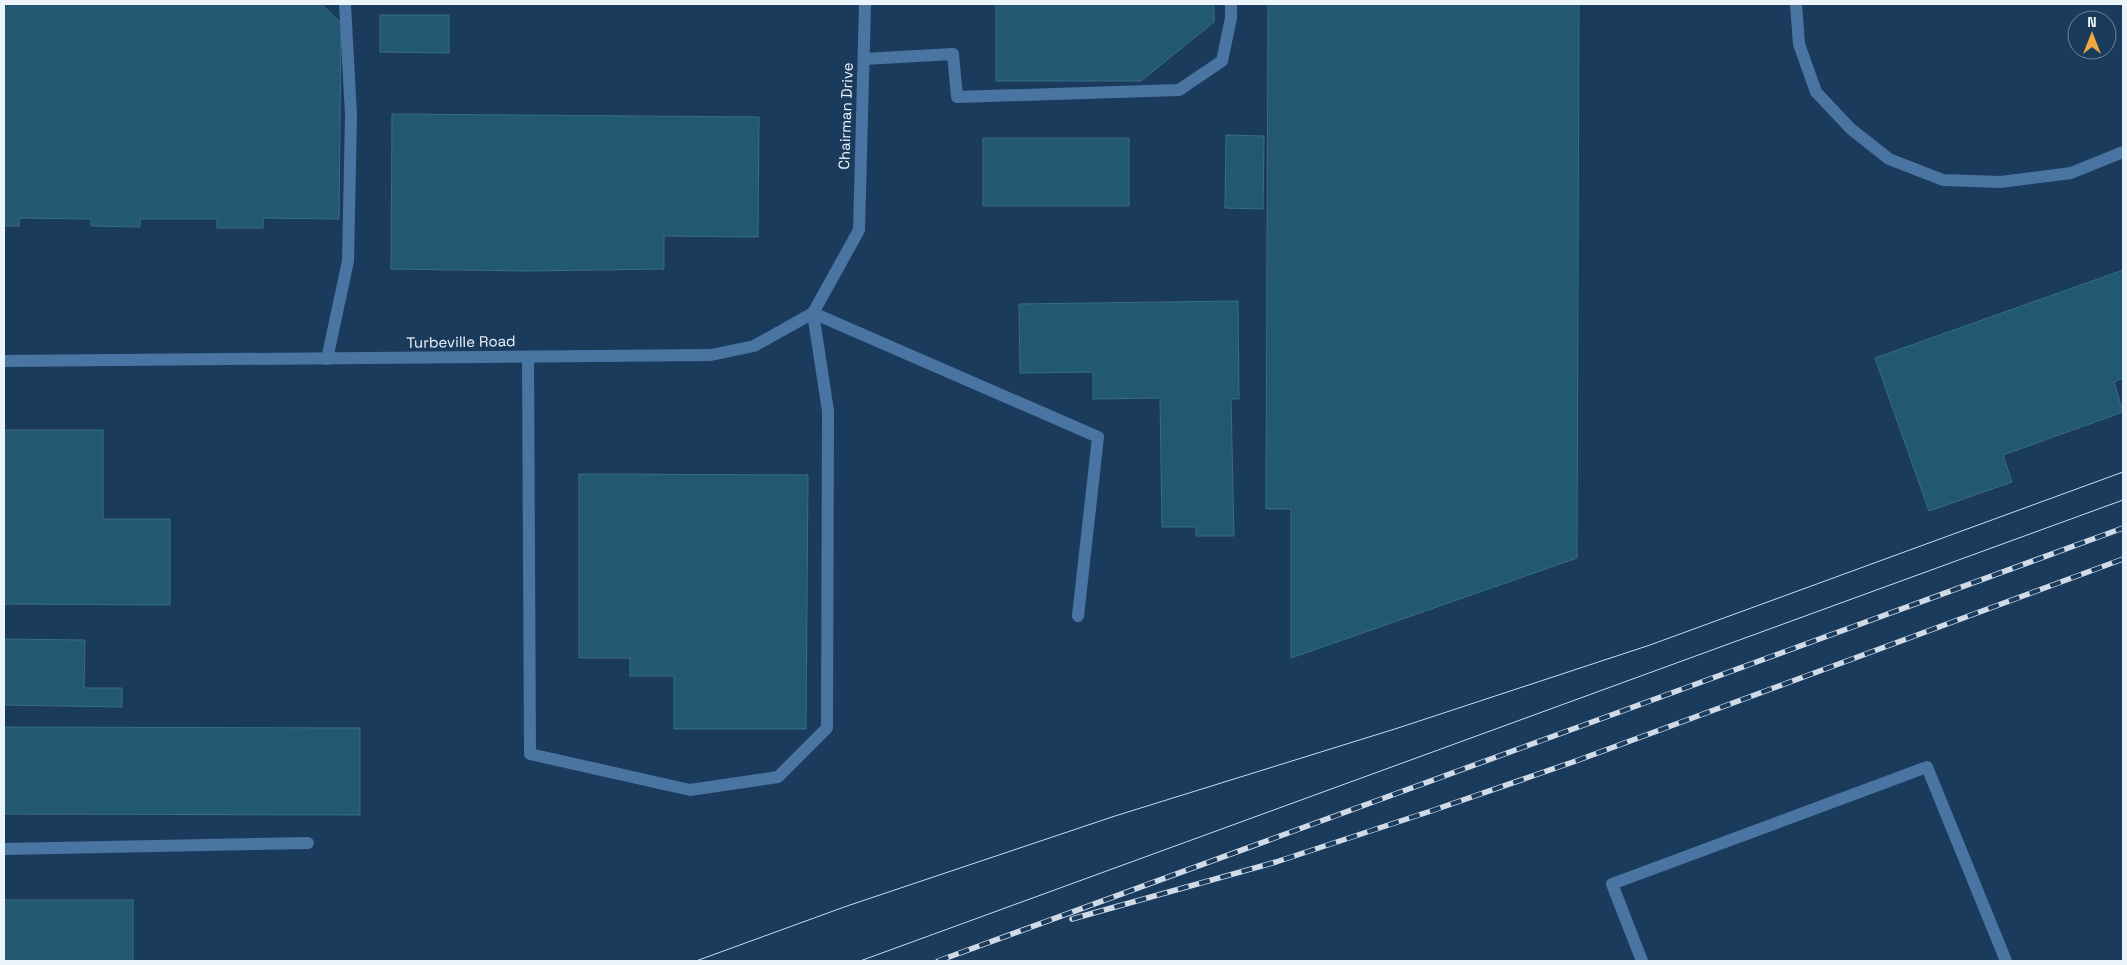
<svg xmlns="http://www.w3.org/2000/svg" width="2127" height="965" font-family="'Space Grotesk',sans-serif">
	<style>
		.building { fill: #225872; stroke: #376d87 }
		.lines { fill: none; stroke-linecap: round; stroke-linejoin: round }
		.lane { stroke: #4a74a2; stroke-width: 12 }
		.street { stroke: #4a74a2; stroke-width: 12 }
		.tram { stroke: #d0dbe7; stroke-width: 1 }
		.rail-casing { stroke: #d0dbe7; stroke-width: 5.5 }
		.rail { stroke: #1b3b5d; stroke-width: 4; stroke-dasharray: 11; stroke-linecap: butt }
		.labels { text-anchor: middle; stroke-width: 5; stroke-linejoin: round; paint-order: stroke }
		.street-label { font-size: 15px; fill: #ebf3fb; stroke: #1b3b5d }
	</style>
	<rect width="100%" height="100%" fill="#1b3b5d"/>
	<g class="building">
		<path d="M4 4H321L341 23 339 219 263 218V228H217V219H140V227L91 226V219L19 218V226H4Z"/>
		<path d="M996 4H1214V22L1141 81H996Z"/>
		<path d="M1268 4H1579L1577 558 1291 658V509H1266Z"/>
		<path d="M380 15H449V53L380 52Z"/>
		<path d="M392 114 759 117 758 237 664 236V269L527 271 391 269Z"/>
		<path d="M1226 135 1264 136 1263 209 1225 208Z"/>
		<rect x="983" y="138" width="146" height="68"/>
		<path d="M2123 270V378L2114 382 2123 412 2003 455 2012 482 1929 511 1875 358Z"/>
		<path d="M1238 301 1239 399H1231L1234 536H1196V527H1162L1160 398 1093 399V372L1020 373 1019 304Z"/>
		<path d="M4 430H103V519H170V605L4 604Z"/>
		<path d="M579 474 808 475 806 729H674V676H630V658H579Z"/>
		<path d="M4 639 85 640 84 688H122V707L4 705Z"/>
		<path d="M4 727 360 728V815L4 814Z"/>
		<rect x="4" y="900" width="129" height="61"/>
	</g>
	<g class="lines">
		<g class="lane">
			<path d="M864 59 953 54 957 97 1179 90 1222 61 1231 18V4"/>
			<path d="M813 313 1098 437 1078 616"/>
			<path d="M528 358 530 754 690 790 778 777 827 728 828 411 813 313"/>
			<path d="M327 359 348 261 351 115 345 4"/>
			<path d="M4 849 308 843"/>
			<path d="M1642 961 1612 884 1927 767 2006 961"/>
		</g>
		<g class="street">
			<path d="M1796 4 1799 44 1816 92 1851 129 1889 159 1943 180 2000 182 2071 173 2123 152"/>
			<path d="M4 361 711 355 754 346 813 313 859 230 865 4"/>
		</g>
		<g class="tram">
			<path d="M696 961 847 906 1115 816 1398 728 1650 645 2123 472"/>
			<path d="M860 961 2123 500"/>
		</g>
		<g class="rail-casing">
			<g id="rail">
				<path d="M1072 919 1276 862 1434 810 1573 762 2123 559"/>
				<path d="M938 961 2123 528"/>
			</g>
		</g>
		<use href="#rail" class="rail"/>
	</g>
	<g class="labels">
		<g class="street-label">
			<text transform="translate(846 116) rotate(-88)" y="5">Chairman Drive</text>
			<text transform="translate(461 342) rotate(-1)" y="5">Turbeville Road</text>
		</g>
	</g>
	<rect width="2127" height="965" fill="none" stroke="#ebf3fb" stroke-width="10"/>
	<g transform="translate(2092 35)"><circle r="24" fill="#1b3b5d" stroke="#6e859c"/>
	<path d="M0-4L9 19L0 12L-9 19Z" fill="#efa73e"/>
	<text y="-8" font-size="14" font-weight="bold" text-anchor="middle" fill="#ebf3fb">N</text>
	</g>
</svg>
